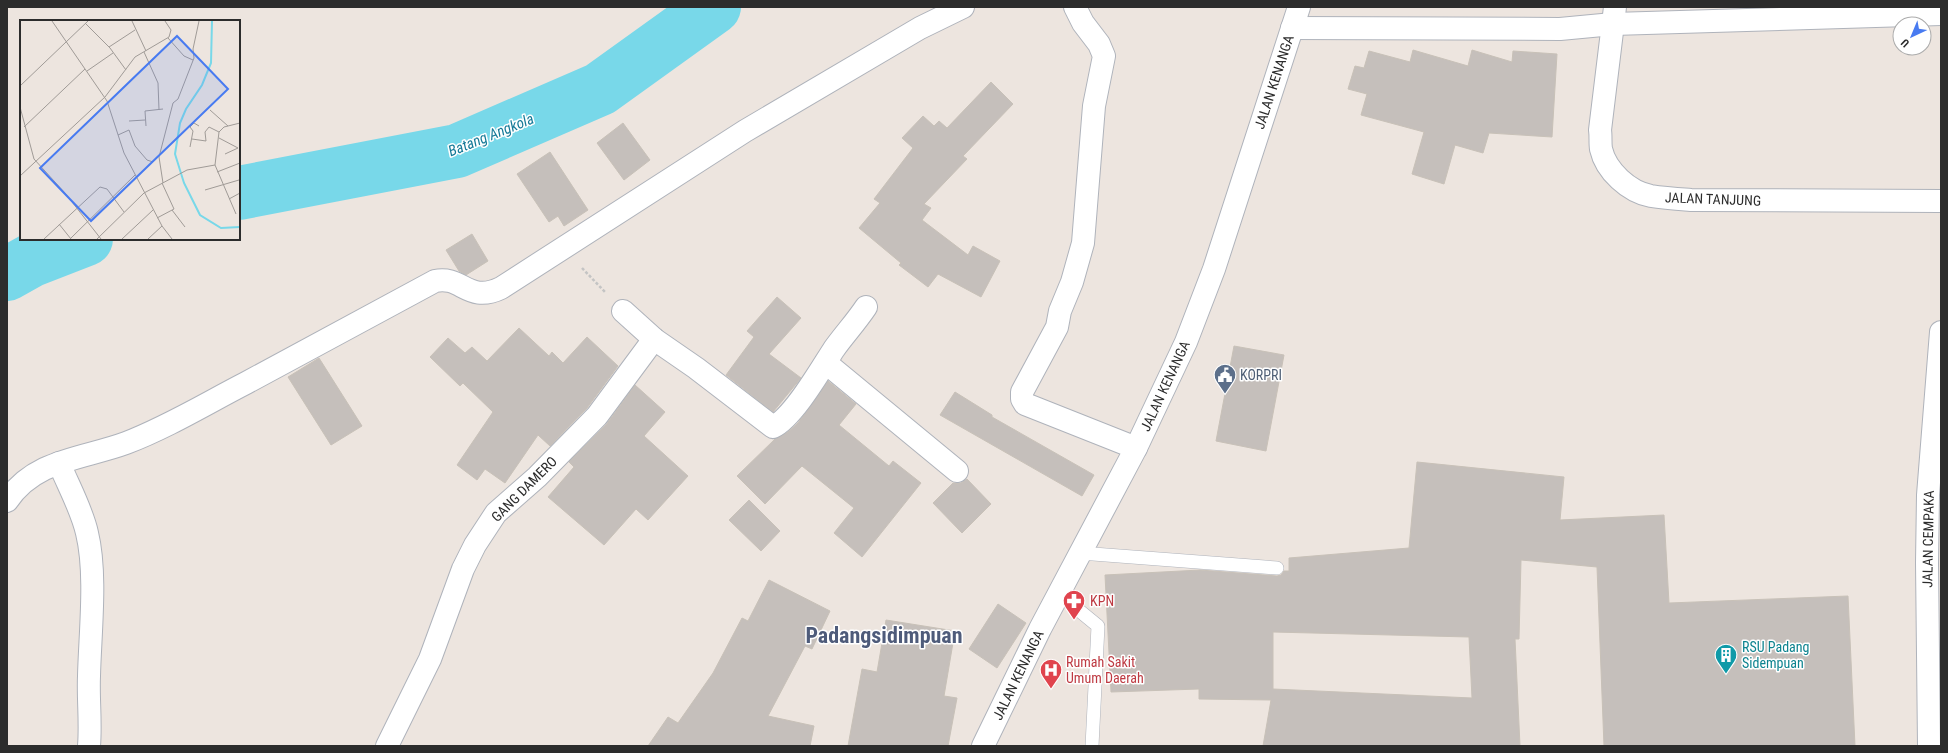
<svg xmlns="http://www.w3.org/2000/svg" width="1948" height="753" font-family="'Roboto Condensed',sans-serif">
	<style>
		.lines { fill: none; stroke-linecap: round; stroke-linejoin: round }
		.river { stroke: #78d8e9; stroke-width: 54 }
		.building { fill: #c5bfbb; stroke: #c8c1b8; fill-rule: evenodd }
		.service-casing { stroke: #afb3bb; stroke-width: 14 }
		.minor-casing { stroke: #afb3bb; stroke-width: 24 }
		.tertiary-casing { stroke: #afb3bb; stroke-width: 24 }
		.path { stroke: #c4c4c4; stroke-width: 2.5; stroke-dasharray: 3 2; stroke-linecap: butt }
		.service { stroke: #fff; stroke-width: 13 }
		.minor { stroke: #fff; stroke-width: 22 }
		.tertiary { stroke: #fff; stroke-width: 22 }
		.labels { text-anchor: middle; stroke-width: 3; stroke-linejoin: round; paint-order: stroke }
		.street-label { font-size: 14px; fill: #2c2c2c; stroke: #fff }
		.service-label { font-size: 14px; fill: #4e5e75; stroke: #fff; text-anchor: start }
		.health-label { font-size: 14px; fill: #be3a42; stroke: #fff; text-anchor: start }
		.culture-label { font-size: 14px; fill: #0d838f; stroke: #fff; text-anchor: start }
		.water-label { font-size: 15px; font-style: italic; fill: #147997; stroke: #fff }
		.town-label { font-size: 22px; font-weight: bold; fill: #4e5b7a; stroke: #fff }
		.inset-river { fill: none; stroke: #78d8e9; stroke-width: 2 }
		.inset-road { fill: none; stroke: #a09b97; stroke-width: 1 }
		.view { fill: #487bf1; fill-opacity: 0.15; stroke: #487bf1; stroke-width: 2 }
		.inset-edge { fill: none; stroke: #2c2c2c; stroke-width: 2 }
	</style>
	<rect width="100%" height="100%" fill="#ede5df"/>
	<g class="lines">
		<g class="river">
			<path d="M239 193 457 151 600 89 714 7"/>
			<path d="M7 274 32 260 86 239"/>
		</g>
	</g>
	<g class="building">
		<path d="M1413 50 1468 66 1472 50 1512 62 1513 51 1557 54 1552 137 1489 133 1483 153 1455 145 1444 184 1412 174 1424 132 1361 115 1367 94 1348 89 1355 66 1364 68 1369 51 1410 62Z"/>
		<path d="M991 82 1013 104 963 156 967 159 924 204 931 208 922 220 968 255 973 246 1000 261 981 297 938 274 928 287 899 265 901 263 859 228 880 203 874 199 913 148 902 138 923 116 934 126 939 121 947 128Z"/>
		<path d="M623 123 650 160 624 180 597 143Z"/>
		<path d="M550 152 588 210 564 226 558 216 549 222 517 174Z"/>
		<path d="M472 234 488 261 466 275 459 271 446 250Z"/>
		<path d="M777 297 801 318 769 354 801 378 773 412 726 375 754 337 747 331Z"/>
		<path d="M519 328 549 356 552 352 563 363 587 337 618 366 587 408 550 446 538 435 505 483 485 469 477 480 457 465 493 412 463 383 460 386 430 357 448 338 465 353 472 347 487 361Z"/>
		<path d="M1234 346 1284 355 1266 451 1216 441Z"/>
		<path d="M319 358 362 426 331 445 288 377Z"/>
		<path d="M828 381 856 404 839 425 889 466 893 461 921 483 862 557 834 533 854 508 802 466 765 504 737 476 775 439 788 432 798 423Z"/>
		<path d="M635 385 665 412 644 436 688 476 648 520 636 509 604 545 548 497 574 467 569 462 606 425Z"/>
		<path d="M955 392 992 415V417L1094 475 1082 496 940 415Z"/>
		<path d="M1417 462 1564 477 1560 520 1664 515 1669 603 1848 596 1855 746H1604L1597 567 1521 560 1519 639H1515L1520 746H1263L1271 700 1199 699V689L1111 692 1105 575 1200 570 1277 576 1281 575 1284 571H1289V558L1409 548ZM1273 632 1469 637 1472 698 1273 689Z"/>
		<path d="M967 479 991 504 962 533 933 503 953 483H961Z"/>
		<path d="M749 500 780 531 761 551 729 520Z"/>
		<path d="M769 580 830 611 812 649 805 646 768 716 814 726 810 746H648L668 717 678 723 713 673 742 618 748 621Z"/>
		<path d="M998 604 1026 623 997 668 969 649Z"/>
		<path d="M886 620 955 631 944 696 957 698 948 746H848L862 669 877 672Z"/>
	</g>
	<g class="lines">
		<g class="service-casing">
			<g id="service">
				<path d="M1080 553 1277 568"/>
				<path d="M1059 594 1098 626 1092 746"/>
			</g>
		</g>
		<g class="minor-casing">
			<g id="minor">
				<path d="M1075 7 1083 23 1099 44 1104 56 1094 106 1083 243 1072 282 1060 311 1057 327 1022 392V399L1025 404 1136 448"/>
				<path d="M1615 7 1600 130C1601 136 1600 143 1601 149 1606 171 1629 192 1651 196 1664 198 1678 199 1691 200L1941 201"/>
				<path d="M1292 28 1560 29 1613 24 1941 14"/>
				<path d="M623 311 654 339 696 368 773 427C793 418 821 369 834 349 844 335 856 322 866 307"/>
				<path d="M826 363 957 471"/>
				<path d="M59 463C68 485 82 510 87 533 97 574 90 633 89 676 88 700 91 722 89 746"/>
				<path d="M7 501C35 459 83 459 126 443 168 427 207 403 246 383 309 349 372 315 435 281 462 275 468 304 501 288L745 131 920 28 963 7"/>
				<path d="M387 746 430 659 463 569 475 545 496 513 537 477 597 416 654 339"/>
				<path d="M1929 746 1927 563 1928 495 1941 332"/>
			</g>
		</g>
		<g class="tertiary-casing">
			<path id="tertiary" d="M983 746 1040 629 1136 448 1186 342 1214 269 1299 7"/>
		</g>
		<path class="path" d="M582 268 605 292"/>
		<use href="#service" class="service"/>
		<use href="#minor" class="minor"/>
		<use href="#tertiary" class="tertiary"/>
	</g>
	<defs>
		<g id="civic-pin" transform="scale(1.15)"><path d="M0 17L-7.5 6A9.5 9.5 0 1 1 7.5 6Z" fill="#5c6f8a" stroke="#fff"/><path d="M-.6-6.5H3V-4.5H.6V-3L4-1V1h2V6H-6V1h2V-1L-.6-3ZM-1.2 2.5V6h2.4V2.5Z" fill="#fff"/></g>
		<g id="pharmacy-pin" transform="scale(1.15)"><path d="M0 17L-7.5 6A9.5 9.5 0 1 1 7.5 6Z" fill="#e0444e" stroke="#fff"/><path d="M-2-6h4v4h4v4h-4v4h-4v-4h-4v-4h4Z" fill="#fff"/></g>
		<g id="building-pin" transform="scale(1.15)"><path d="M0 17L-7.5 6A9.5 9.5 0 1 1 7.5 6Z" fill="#0f9aa8" stroke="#fff"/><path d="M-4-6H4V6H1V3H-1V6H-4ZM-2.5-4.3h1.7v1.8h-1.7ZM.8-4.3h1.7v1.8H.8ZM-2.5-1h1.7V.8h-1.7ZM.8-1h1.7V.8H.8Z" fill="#fff"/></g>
		<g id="hospital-pin" transform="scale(1.15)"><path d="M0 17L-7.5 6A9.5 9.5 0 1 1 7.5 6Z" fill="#e0444e" stroke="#fff"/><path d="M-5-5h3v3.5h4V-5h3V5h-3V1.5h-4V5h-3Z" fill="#fff"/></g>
	</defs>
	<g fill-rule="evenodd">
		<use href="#civic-pin" x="1225" y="375"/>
		<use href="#pharmacy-pin" x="1074" y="601"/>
		<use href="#building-pin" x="1726" y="655"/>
		<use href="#hospital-pin" x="1051" y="670"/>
	</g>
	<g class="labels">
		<g class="street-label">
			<text transform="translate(1274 82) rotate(-72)" y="5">JALAN KENANGA</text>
			<text transform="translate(1713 199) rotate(2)" y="5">JALAN TANJUNG</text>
			<text transform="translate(1165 386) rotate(-65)" y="5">JALAN KENANGA</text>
			<text transform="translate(524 489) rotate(-45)" y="5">GANG DAMERO</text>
			<text transform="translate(1928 539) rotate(-89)" y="5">JALAN CEMPAKA</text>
			<text transform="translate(1018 675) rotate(-64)" y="5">JALAN KENANGA</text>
		</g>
		<g class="service-label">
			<text x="1240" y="380">KORPRI</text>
		</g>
		<g class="health-label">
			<text x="1090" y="606">KPN</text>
			<text x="1066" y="667">Rumah Sakit<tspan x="1066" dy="16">Umum Daerah</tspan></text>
		</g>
		<g class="culture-label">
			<text x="1742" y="652">RSU Padang<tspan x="1742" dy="16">Sidempuan</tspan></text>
		</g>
		<g class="water-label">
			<text transform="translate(491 135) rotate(-22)" y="5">Batang Angkola</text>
		</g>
		<g class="town-label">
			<text x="884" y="643">Padangsidimpuan</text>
		</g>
	</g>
	<g transform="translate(20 20)">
		<rect width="220" height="220" fill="#ede5df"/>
		<path class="inset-river" d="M192 1 191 43 182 65 166 89 160 103 155 134 164 163 180 195 201 208 220 207"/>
		<path class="inset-road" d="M32 1 87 81 104 133 142 206 152 219M112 1 126 31M65 3 90 28 106 50M148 18 164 36 173 40M89 27 115 10M124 32 138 63 139 90M67 51 93 33M0 66 68 1M0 87 14 139 45 173 81 219M190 90 208 106M109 101 125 100M126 106 125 91 143 89M4 107 65 49M98 115 109 110 115 126 127 140 133 142M199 118 218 128 205 134M172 119 186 121 185 112 189 107 199 112M170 127 173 111 170 107 174 103 179 106M195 145 216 194M197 152 220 143M0 156 85 77 115 37 149 17 151 10 145 1M143 163 139 137 153 83 158 79 174 38 173 29 179 1M185 170 219 160M209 179 220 173M152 190 165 207M137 198 154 189 142 163M39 204 51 219M24 219 80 167 87 169 104 192M50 219 115 155M77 219 124 173 167 150 195 145 199 112 204 107 220 103M102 219 133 190M128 219 142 206"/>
		<path class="view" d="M157 16 208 69 71 201 20 148Z"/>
		<rect width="220" height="220" class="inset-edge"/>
	</g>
	<rect width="1948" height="753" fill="none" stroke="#2c2c2c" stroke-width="16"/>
	<g transform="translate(1912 36) rotate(224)"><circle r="19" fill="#ffffff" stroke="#ababab"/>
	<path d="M0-3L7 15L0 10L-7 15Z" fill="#487bf1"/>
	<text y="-6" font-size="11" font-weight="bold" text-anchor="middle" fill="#2c2c2c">U</text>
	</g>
</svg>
